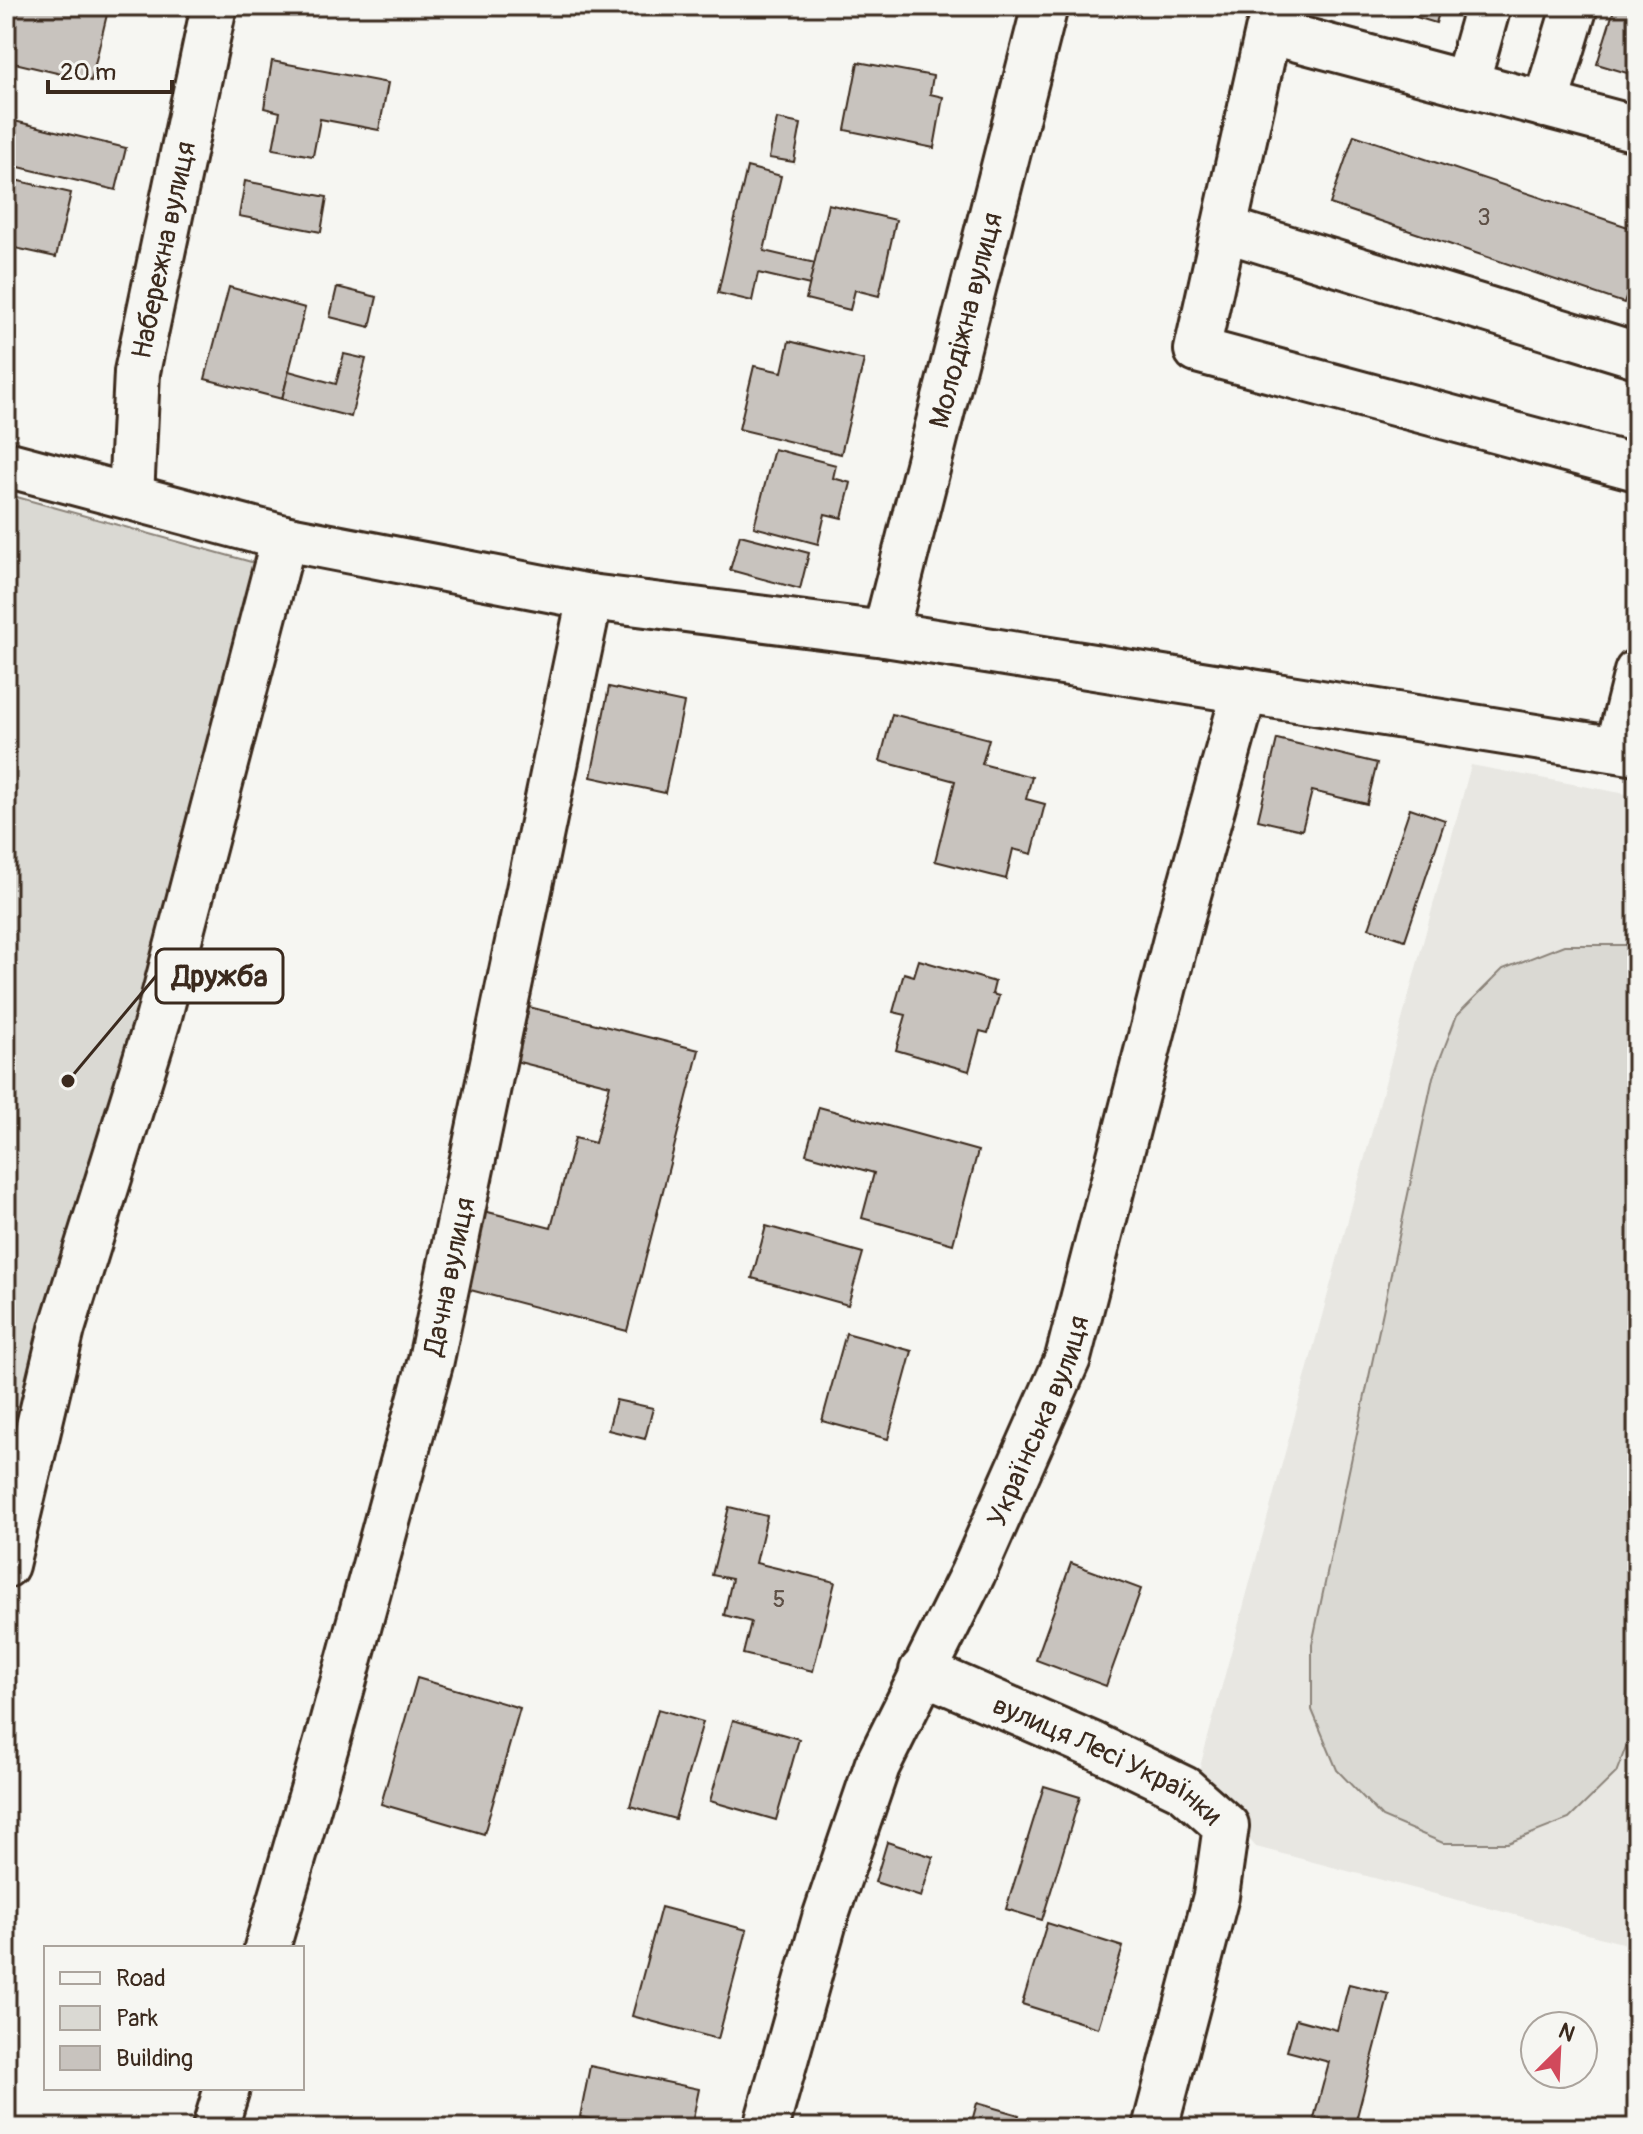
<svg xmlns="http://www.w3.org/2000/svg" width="1643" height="2134" font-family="Pangolin,sans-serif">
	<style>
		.built { fill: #e8e7e2 }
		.green { fill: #dad9d3; stroke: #8a8278; stroke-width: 2 }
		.building { fill: #c8c3be; stroke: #3b2a1e; stroke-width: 2 }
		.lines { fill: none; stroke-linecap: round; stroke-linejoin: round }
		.minor-casing { stroke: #3b2a1e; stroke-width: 50 }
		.minor { stroke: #f6f6f2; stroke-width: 44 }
		.labels { text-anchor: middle; stroke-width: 8; stroke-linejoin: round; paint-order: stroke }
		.number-label { font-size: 24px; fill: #5e5046 }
		.street-label { font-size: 28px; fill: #3b2a1e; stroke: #f6f6f2 }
		.leader { fill: none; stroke: #3b2a1e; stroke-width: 3 }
		.callout-dot { fill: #3b2a1e; stroke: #f6f6f2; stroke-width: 3 }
		.callout { fill: #f6f6f2; stroke: #3b2a1e; stroke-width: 3 }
		.callout-label { font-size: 30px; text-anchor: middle; font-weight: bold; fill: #3b2a1e }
	</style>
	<rect width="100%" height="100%" fill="#f6f6f2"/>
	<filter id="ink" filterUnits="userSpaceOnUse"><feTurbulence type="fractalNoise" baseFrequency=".0125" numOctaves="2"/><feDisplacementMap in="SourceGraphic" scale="16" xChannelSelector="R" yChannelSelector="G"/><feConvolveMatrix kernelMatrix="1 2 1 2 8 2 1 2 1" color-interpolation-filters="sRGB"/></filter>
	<g filter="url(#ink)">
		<path class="built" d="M1471 765 1637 796V1947L1256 1847 1197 1778Z"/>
		<g class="green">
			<path d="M6 494 255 563 6 1598Z"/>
			<path d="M1564 945H1629L1637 948V1718L1616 1773 1569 1819 1508 1843H1443L1382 1817 1337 1770 1312 1710V1644L1433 1077 1457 1015 1503 969Z"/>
		</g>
		<g class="building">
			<path d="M6 6H109L91 81 6 61Z"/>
			<path d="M1379 6H1441L1436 23Z"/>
			<path d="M1615 6H1637V76L1597 64Z"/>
			<path d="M6 61 15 64 6 105Z"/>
			<path d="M272 61 388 83 379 130 320 119 313 156 273 149 280 112 264 108Z"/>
			<path d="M858 62 933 76 930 94 943 97 934 148 845 130Z"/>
			<path d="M6 119 126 148 116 190 6 164Z"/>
			<path d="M777 119 801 124 794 162 769 158Z"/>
			<path d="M1354 135 1637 230V264L1624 303 1330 204Z"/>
			<path d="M747 167 781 176 764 251 815 263 810 285 758 273 752 301 718 293Z"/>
			<path d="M6 178 71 193 56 257 6 246Z"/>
			<path d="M245 181 327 197 321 232 239 216Z"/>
			<path d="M828 204 896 220 879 296 855 290 850 310 806 299Z"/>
			<path d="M229 287 305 308 282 399 205 379Z"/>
			<path d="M337 287 377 297 370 327 330 317Z"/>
			<path d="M789 341 864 360 841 454 739 429 754 366 782 372Z"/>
			<path d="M344 354 366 359 351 417 282 399 289 371 336 384Z"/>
			<path d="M774 449 836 465 833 478 851 483 842 518 825 514 818 544 754 527Z"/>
			<path d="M740 535 809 553 800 589 730 570Z"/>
			<path d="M609 687 684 703 665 793 591 777Z"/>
			<path d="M892 714 989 739 982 764 1032 777 1026 799 1045 804 1032 854 1013 849 1006 879 935 861 955 781 880 761Z"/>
			<path d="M1277 739 1377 763 1367 804 1312 791 1302 830 1258 820Z"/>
			<path d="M1410 808 1445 820 1405 940 1369 928Z"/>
			<path d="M919 960 995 982 992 994 999 996 988 1033 980 1031 969 1071 896 1050 906 1015 893 1012 904 973 914 976Z"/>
			<path d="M529 1007 699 1050 627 1331 455 1286 476 1209 551 1228 575 1138 595 1143 610 1085 515 1061Z"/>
			<path d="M819 1107 978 1151 953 1244 862 1218 874 1173 806 1154Z"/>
			<path d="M766 1226 863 1253 848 1305 752 1278Z"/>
			<path d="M846 1333 912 1351 888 1439 822 1421Z"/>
			<path d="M616 1400 653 1408 645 1439 608 1430Z"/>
			<path d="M729 1507 767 1516 756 1563 835 1582 813 1671 743 1654 751 1622 724 1615 732 1579 712 1575Z"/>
			<path d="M1071 1563 1141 1589 1106 1686 1036 1660Z"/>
			<path d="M417 1678 520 1708 484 1834 381 1804Z"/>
			<path d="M658 1709 703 1722 675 1819 630 1806Z"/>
			<path d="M733 1720 799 1739 776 1820 710 1801Z"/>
			<path d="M1044 1786 1080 1797 1042 1920 1006 1909Z"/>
			<path d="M887 1842 933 1857 921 1897 875 1882Z"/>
			<path d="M661 1907 747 1930 718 2039 632 2016Z"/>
			<path d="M1047 1923 1123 1947 1098 2028 1022 2004Z"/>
			<path d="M1349 1984 1389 1994 1354 2128 1314 2118 1329 2062 1287 2051 1296 2019 1337 2030Z"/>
			<path d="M590 2066 699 2089 691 2128H636L580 2117Z"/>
			<path d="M977 2103 1019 2115 1015 2127 1018 2128H970Z"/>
		</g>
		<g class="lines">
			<g class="minor-casing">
				<g id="minor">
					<path d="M1466 84 1488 6"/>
					<path d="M1545 105 1575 6"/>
					<path d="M1637 129 1268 31 1197 350 1637 468"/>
					<path d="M1224 229 1637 355"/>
					<path d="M6 464 284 538 590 597 885 634 1637 753"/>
					<path id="s1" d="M131 497 137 372 214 6"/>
					<path id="s2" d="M885 634 1045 6"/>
					<path d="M1618 749 1637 672"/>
					<path d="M6 1565 62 1329 158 1020 284 538"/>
					<path id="s3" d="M922 1671 1093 1745 1184 1789 1226 1826 1216 1896 1155 2128"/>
					<path id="s4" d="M267 1948 327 1742 431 1360 590 597"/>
					<path d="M215 2128 227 2088"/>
					<path id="s5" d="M766 2128 825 1918 877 1766 973 1573 1068 1358 1182 916 1245 690"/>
				</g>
			</g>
			<use href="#minor" class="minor"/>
		</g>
	</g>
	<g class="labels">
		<g class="number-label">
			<text x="1484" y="225">3</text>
			<text x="779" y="1607">5</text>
		</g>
		<g class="street-label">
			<text dy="10" stroke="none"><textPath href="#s1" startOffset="250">Набережна вулиця</textPath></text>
			<text dy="10" stroke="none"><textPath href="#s2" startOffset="324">Молодіжна вулиця</textPath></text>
			<text dy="10" stroke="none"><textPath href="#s4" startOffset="696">Дачна вулиця</textPath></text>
			<text dy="10" stroke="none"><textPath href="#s5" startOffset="760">Українська вулиця</textPath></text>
			<text dy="10" stroke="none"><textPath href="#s3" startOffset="206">вулиця Лесі Українки</textPath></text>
		</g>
	</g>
	<path class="leader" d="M68 1081L156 976"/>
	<circle class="callout-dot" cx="68" cy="1081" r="8"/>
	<rect class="callout" x="156" y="949" width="127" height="54" rx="8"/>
	<g class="callout-label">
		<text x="220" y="986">Дружба</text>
	</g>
	<rect width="1643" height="2134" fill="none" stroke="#f6f6f2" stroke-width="32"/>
	<rect x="16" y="16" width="1611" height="2102" fill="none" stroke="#3b2a1e" stroke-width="3" filter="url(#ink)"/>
	<rect x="44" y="1946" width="260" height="144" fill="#f6f6f2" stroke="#aba49d" stroke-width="2"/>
	<rect x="60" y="1972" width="40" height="12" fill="#f6f6f2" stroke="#aba49d" stroke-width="2"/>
	<text x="116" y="1986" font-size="24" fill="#3b2a1e">Road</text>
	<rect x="60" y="2006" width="40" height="24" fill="#dad9d3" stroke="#aba49d" stroke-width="2"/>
	<text x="116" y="2026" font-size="24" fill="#3b2a1e">Park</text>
	<rect x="60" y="2046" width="40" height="24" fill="#c8c3be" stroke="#aba49d" stroke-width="2"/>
	<text x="116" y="2066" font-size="24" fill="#3b2a1e">Building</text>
	<g transform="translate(1559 2050) rotate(24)"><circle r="38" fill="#f6f6f2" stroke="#aba49d" stroke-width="2"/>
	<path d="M0-6L14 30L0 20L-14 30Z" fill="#d1495b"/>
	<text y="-12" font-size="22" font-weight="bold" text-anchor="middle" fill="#3b2a1e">N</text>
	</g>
	<path d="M48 80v12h124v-12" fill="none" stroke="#3b2a1e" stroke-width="4"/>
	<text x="60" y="80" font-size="24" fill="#3b2a1e" stroke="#f6f6f2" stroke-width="6" paint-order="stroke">20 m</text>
</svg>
